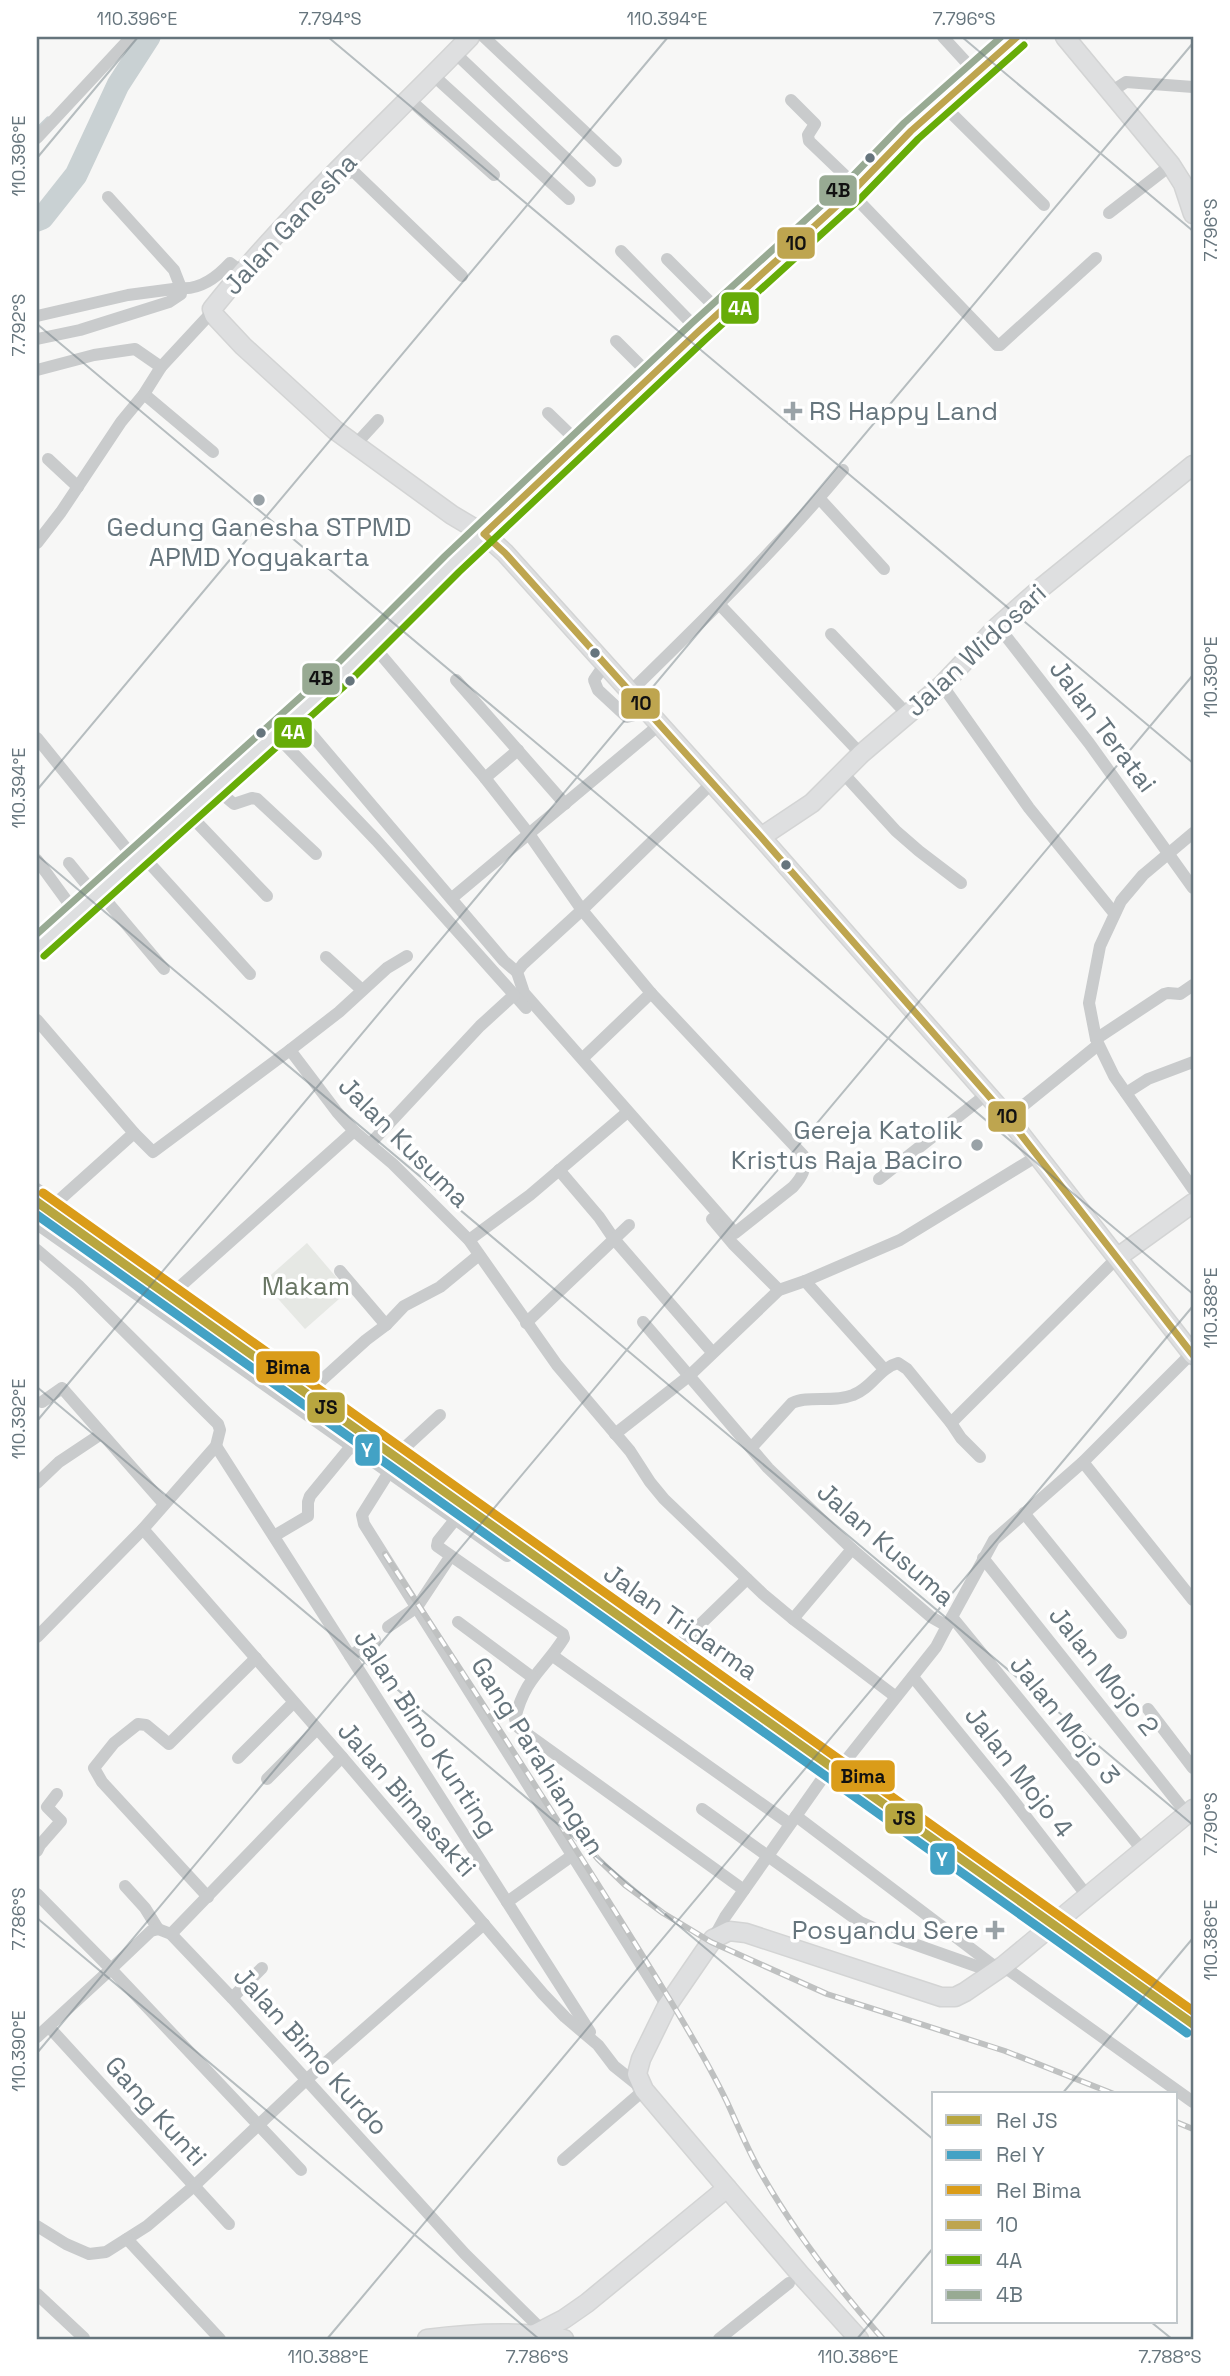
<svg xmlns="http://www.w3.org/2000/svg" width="1230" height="2376" font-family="'Space Grotesk',sans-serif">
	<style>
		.green { fill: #e6e8e4 }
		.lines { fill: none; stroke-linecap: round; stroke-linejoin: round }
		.stream { stroke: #c9d1d3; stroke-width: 3.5 }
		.river { stroke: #c9d1d3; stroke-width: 23 }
		.secondary-casing { stroke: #d3d4d4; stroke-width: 21 }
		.street { stroke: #c9cbcc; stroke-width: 12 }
		.secondary { stroke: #dedfe0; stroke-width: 18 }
		.rail-casing { stroke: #bfc1c1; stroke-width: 6 }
		.rail { stroke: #fff; stroke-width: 3.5; stroke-dasharray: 10; stroke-linecap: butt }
		.bus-1-casing { stroke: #fff; stroke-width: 12 }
		.bus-2-casing { stroke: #fff; stroke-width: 12 }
		.bus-3-casing { stroke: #fff; stroke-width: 12 }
		.bus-1 { stroke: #bea54f; stroke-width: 7 }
		.bus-2 { stroke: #67ac08; stroke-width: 7 }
		.bus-3 { stroke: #98aa93; stroke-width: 7 }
		.rail-1-casing { stroke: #fff; stroke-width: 14 }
		.rail-2-casing { stroke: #fff; stroke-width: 14 }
		.rail-3-casing { stroke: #fff; stroke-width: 14 }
		.rail-1 { stroke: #b8a63f; stroke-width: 9 }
		.rail-2 { stroke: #43a2c5; stroke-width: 9 }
		.rail-3 { stroke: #da9c19; stroke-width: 9 }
		.ticks { fill: none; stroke: #66757d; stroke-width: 2; stroke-opacity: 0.45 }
		.bus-dot { fill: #66757d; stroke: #fff; stroke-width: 2.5 }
		.poi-dot { fill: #99a2a7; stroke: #fff; stroke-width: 2.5 }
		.labels { text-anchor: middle; stroke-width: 7; stroke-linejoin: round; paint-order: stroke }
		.street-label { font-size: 26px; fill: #66757d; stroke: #fff }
		.poi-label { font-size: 26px; fill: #66757d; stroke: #fff; text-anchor: end }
		.park-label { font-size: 26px; fill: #697664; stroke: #fff }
		.line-badge { stroke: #fff; stroke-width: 2.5 }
		.badge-label { font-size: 19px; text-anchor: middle; font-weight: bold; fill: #fff }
		.pale-badge-label { font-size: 19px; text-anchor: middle; font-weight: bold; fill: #111 }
		.neatline { fill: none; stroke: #66757d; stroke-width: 2.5 }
		.ticks-label { font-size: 18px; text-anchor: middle; fill: #66757d }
	</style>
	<rect width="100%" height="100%" fill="#f7f7f6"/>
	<path class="green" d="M307 1243 348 1291 305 1329 263 1282Z"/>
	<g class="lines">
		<path class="stream" d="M37 129 48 118"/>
		<path class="river" d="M37 220 42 218 76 175 118 85 149 37"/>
		<g class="secondary-casing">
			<g id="secondary">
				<path d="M470 37C384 126 290 211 212 309L214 315 243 346 335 430 452 515 484 534 505 553 761 837 1008 1118 1193 1355"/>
				<path d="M1065 37 1171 165 1183 184 1193 214"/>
				<path d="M761 837 812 803 861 754 942 685 998 626 1041 588 1193 465"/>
				<path d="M37 948 342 674 452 564 652 377 699 331 851 193 911 131 1017 37"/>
				<path d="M1118 1257 1193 1203"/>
				<path d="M531 2336 564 2319 587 2303 727 2188"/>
				<path d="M427 2339C472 2333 519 2330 564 2339"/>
				<path d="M859 2339 800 2274 644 2090 637 2074 641 2059 667 2006 713 1939 729 1931 746 1933 941 1997H955L965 1992 1003 1966 1193 1809"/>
			</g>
		</g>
		<g class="street">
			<path d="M484 37 616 161"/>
			<path d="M943 37 977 74"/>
			<path d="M455 53 590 181"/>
			<path d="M434 76 569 199"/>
			<path d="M1112 91 1126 82 1193 87"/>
			<path d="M410 100 494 175"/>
			<path d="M791 100 815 124 808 135 809 141 857 187"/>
			<path d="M942 104 1044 205"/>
			<path d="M37 138 131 37"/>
			<path d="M332 177 354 172 462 276"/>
			<path d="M851 193 997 345H1000L1096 258"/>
			<path d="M1109 213 1171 165"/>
			<path d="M621 251 699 331"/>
			<path d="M667 259 720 312"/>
			<path d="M37 316 128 295 181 288C201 290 218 276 230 263L242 272"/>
			<path d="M37 339 80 330 169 302 181 294V288L174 270 108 197"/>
			<path d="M616 341 652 377"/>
			<path d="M37 370 94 355 135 349 161 367"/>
			<path d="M144 394 213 452"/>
			<path d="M548 413 580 444"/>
			<path d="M355 445 378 420"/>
			<path d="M48 459 78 487"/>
			<path d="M819 498 884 569"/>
			<path d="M37 543 61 512 121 422 144 394 161 367 212 312"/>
			<path d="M719 604 861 754"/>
			<path d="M998 626 1089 743 1193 888"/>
			<path d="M831 634 908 715"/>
			<path d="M371 643 485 778 529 834 582 910 651 993 803 1155C807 1169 802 1177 793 1187L735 1233 524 993 517 972 523 964 582 910 712 783"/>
			<path d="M605 664 594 680 598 690 627 717 635 715 644 709"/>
			<path d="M456 680 565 804"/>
			<path d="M942 685 1029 808 1114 913"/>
			<path d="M630 692C703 620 777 549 843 470"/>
			<path d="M295 715 504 961 517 972"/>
			<path d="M276 735 376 840 526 1008"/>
			<path d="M37 738 134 858"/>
			<path d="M842 772 896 831 919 851 961 883"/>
			<path d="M485 778 518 750"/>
			<path d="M215 788 234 804 252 798 257 799 316 854"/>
			<path d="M187 812 267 896"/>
			<path d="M1193 833 1143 875 1121 901 1100 946 1089 1003 1096 1039 1114 1076 1193 1189"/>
			<path d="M141 854 250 974"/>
			<path d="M37 860 75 912"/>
			<path d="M69 863 95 895"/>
			<path d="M99 892 164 969"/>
			<path d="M452 898 659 725"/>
			<path d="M326 957 362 990"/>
			<path d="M37 1020 134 1133 153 1152 290 1050 337 1112 354 1131 393 1164 469 1240 557 1365 630 1451 650 1482 664 1499 763 1594 793 1619 852 1549"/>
			<path d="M1096 1039 1164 994 1168 993 1180 994 1193 985"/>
			<path d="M290 1050 339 1012 387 968 407 956"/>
			<path d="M583 1058 651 993"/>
			<path d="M1126 1093 1148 1079 1193 1062"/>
			<path d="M1008 1118 1098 1045"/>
			<path d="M370 1144 480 1026 514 995"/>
			<path d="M559 1170 599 1217 614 1239 712 1352"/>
			<path d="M879 1179 987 1094"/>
			<path d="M37 1189 175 1291 1062 1919"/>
			<path d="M56 1203 134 1133"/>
			<path d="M712 1219 733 1244 779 1290"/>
			<path d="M37 1224 507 1556"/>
			<path d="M469 1240 530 1195 624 1115"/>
			<path d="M37 1250 78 1285 218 1424 220 1430 216 1446 143 1529 37 1637"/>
			<path d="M340 1271 386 1325"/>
			<path d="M805 1281 884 1369"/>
			<path d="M175 1291 354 1131"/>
			<path d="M643 1322 768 1468 852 1549 931 1617 947 1626 994 1540 1083 1462 1192 1353"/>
			<path d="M526 1323 629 1225"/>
			<path d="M313 1388 366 1340 386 1325 404 1306 440 1287 479 1255"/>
			<path d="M42 1402 62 1388 164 1504"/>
			<path d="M951 1423 961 1438 980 1457"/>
			<path d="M615 1434 689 1376 779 1290 805 1281 900 1240 1039 1155"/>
			<path d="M216 1446 590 2032"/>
			<path d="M752 1447 792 1403C808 1395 833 1403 853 1395 872 1388 879 1368 898 1363L907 1369 951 1423 1118 1257"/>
			<path d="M401 1451 440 1415"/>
			<path d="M1083 1462 1193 1600"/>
			<path d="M389 1472 362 1515 364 1524 667 2006"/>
			<path d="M37 1483 59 1462 101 1434"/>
			<path d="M1024 1513 1121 1633"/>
			<path d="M454 1521 438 1541 437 1546 563 1634 564 1638C544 1670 525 1677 515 1719L519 1728 744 1890"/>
			<path d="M143 1529 342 1757 543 1994 565 2017 598 2045 614 2066 644 2090 563 2160"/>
			<path d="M274 1536 308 1516V1502L310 1496 352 1445"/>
			<path d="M983 1558 1187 1814"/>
			<path d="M952 1617 1144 1852"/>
			<path d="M793 1619 896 1697"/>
			<path d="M458 1622 532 1677"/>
			<path d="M388 1627 417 1607 450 1557"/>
			<path d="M677 1647 747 1579"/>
			<path d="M350 1656 375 1640"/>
			<path d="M553 1656 790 1824"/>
			<path d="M913 1677 1006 1791 1088 1897"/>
			<path d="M1148 1709 1193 1768"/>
			<path d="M238 1758 293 1703"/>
			<path d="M843 1764 936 1647 947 1626"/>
			<path d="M267 1779 317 1729"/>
			<path d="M702 1809 860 1922 894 1937 993 1972"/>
			<path d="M796 1816 998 1969"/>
			<path d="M37 1851 40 1845 61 1821 47 1807 57 1794"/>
			<path d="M125 1886 145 1908 158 1929"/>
			<path d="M37 1894 111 1969 151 1931 158 1929 171 1934 232 1998 465 2254 542 2330"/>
			<path d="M208 1897 102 1782 94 1768 114 1743 138 1724 146 1725 169 1744 256 1658"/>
			<path d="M507 1902 573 1855"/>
			<path d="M171 1934 342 1757"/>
			<path d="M713 1939 725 1917 822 1779"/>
			<path d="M1003 1966 1193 2102"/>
			<path d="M232 1998 262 1968"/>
			<path d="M49 2027 229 2224"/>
			<path d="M37 2037 111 1969 301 2170"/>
			<path d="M37 2226 66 2244 89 2254 106 2252 147 2226 194 2186 306 2080 484 1924"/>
			<path d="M127 2239 220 2339"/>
			<path d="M37 2294 84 2338"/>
			<path d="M719 2339 789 2283"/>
		</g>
		<use href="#secondary" class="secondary"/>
		<g class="rail-casing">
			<g id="rail">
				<path d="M385 1554C482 1702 578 1850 670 2000 690 2033 710 2067 727 2102 738 2126 748 2150 761 2173 795 2233 838 2288 883 2339"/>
				<path d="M570 1826 598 1859 625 1885 663 1913 711 1942 827 1994 1005 2051 1114 2094"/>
				<path d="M1176 2122 1193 2129"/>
			</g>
		</g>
		<use href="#rail" class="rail"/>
		<g class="bus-1-casing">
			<path id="bus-1" d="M1017 37 911 131 851 193 699 331 484 534 505 553 761 837 1008 1118 1193 1355"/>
		</g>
		<g class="bus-2-casing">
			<path id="bus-2" d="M44 956 349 682 459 572 706 339 858 201 918 139 1024 45"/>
		</g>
		<g class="bus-3-casing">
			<path id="bus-3" d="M37 934 335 666 445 556 692 323 844 185 904 123 1001 37"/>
		</g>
		<use href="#bus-1" class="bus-1"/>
		<use href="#bus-2" class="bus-2"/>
		<use href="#bus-3" class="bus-3"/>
		<g class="rail-1-casing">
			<path id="rail-1" d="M37 1202 1193 2024"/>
		</g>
		<g class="rail-2-casing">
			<path id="rail-2" d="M37 1215 1187 2033"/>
		</g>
		<g class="rail-3-casing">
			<path id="rail-3" d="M43 1193 1193 2011"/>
		</g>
		<use href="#rail-1" class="rail-1"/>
		<use href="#rail-2" class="rail-2"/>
		<use href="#rail-3" class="rail-3"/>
	</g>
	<path class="ticks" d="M328 37 1193 763M962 37 1193 231M37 158 138 37M37 324 1193 1294M37 790 668 37M37 855 1193 1825M37 1387 934 2140M37 1421 1193 43M37 1918 539 2339M37 2053 1193 675M1062 2094 1193 1938M1151 2322 1172 2339M327 2339 1193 1306M857 2339 934 2247"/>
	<g class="bus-dot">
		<circle cx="870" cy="158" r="6"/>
		<circle cx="595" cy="653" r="6"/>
		<circle cx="350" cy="681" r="6"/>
		<circle cx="261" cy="733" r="6"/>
		<circle cx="786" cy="865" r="6"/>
	</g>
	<g class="poi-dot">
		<path d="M789.5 400.5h7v7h7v7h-7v7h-7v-7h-7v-7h7z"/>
		<circle cx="259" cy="500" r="7"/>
		<circle cx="977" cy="1145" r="7"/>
		<path d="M991.5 1919.5h7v7h7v7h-7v7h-7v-7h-7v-7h7z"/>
	</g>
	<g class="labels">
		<g class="street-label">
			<text transform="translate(290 224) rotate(-47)" y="9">Jalan Ganesha</text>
			<text transform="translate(976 650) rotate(-43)" y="9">Jalan Widosari</text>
			<text transform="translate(1103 726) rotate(53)" y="9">Jalan Teratai</text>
			<text transform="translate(404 1142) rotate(45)" y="9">Jalan Kusuma</text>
			<text transform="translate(886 1544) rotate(41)" y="9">Jalan Kusuma</text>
			<text transform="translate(681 1622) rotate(35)" y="9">Jalan Tridarma</text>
			<text transform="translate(1104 1671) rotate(51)" y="9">Jalan Mojo 2</text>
			<text transform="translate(1065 1720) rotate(51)" y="9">Jalan Mojo 3</text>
			<text transform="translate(426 1733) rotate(57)" y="9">Jalan Bimo Kunting</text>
			<text transform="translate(538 1756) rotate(58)" y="9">Gang Parahiangan</text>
			<text transform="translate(1019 1772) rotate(52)" y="9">Jalan Mojo 4</text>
			<text transform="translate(407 1799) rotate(49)" y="9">Jalan Bimasakti</text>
			<text transform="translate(311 2051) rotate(48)" y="9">Jalan Bimo Kurdo</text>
			<text transform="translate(156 2111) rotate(48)" y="9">Gang Kunti</text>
		</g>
		<g class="poi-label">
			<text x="809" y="420" text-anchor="start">RS Happy Land</text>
			<text x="259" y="536" text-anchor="middle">Gedung Ganesha STPMD<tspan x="259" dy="30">APMD Yogyakarta</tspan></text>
			<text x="963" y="1139">Gereja Katolik<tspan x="963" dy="30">Kristus Raja Baciro</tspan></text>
			<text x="979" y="1939">Posyandu Sere</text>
		</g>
		<g class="park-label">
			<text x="306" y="1295">Makam</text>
		</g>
	</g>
	<g class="line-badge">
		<rect x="818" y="174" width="40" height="33" rx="7" fill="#98aa93"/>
		<rect x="776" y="226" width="40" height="34" rx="7" fill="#bea54f"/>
		<rect x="720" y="291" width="40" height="34" rx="7" fill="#67ac08"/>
		<rect x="301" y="662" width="40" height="34" rx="7" fill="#98aa93"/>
		<rect x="620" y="687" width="41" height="33" rx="7" fill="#bea54f"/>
		<rect x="273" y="716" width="40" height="33" rx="7" fill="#67ac08"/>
		<rect x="987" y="1100" width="40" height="33" rx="7" fill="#bea54f"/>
		<rect x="255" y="1350" width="66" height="34" rx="7" fill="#da9c19"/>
		<rect x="306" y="1391" width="40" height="33" rx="7" fill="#b8a63f"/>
		<rect x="354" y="1433" width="27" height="34" rx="7" fill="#43a2c5"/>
		<rect x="830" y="1759" width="66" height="34" rx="7" fill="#da9c19"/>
		<rect x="884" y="1802" width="40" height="33" rx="7" fill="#b8a63f"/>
		<rect x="929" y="1842" width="27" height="34" rx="7" fill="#43a2c5"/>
	</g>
	<g class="badge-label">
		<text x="740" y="315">4A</text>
		<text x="293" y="739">4A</text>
		<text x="367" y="1457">Y</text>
		<text x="942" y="1866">Y</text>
	</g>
	<g class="pale-badge-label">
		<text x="838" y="197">4B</text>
		<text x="796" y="250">10</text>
		<text x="321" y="685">4B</text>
		<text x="641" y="710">10</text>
		<text x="1007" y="1123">10</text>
		<text x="288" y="1374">Bima</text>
		<text x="326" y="1414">JS</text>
		<text x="863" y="1783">Bima</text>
		<text x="904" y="1825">JS</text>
	</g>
	<rect width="1230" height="2376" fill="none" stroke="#ffffff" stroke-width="77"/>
	<rect x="932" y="2092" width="245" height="231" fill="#ffffff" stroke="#c2c8cb" stroke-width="2"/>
	<rect x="946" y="2115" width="35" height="10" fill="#b8a63f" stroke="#c2c8cb" stroke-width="2"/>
	<text x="996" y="2128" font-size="21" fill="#66757d">Rel JS</text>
	<rect x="946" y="2150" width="35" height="10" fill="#43a2c5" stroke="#c2c8cb" stroke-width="2"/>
	<text x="996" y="2162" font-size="21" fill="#66757d">Rel Y</text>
	<rect x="946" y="2185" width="35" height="10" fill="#da9c19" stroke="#c2c8cb" stroke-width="2"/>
	<text x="996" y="2198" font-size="21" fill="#66757d">Rel Bima</text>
	<rect x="946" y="2220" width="35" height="10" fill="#bea54f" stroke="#c2c8cb" stroke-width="2"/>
	<text x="996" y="2232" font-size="21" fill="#66757d">10</text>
	<rect x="946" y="2255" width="35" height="10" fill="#67ac08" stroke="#c2c8cb" stroke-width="2"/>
	<text x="996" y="2268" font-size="21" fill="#66757d">4A</text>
	<rect x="946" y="2290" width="35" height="10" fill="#98aa93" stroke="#c2c8cb" stroke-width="2"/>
	<text x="996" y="2302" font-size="21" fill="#66757d">4B</text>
	<rect x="38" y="38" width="1154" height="2300" class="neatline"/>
	<g class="ticks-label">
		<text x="137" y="25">110.396°E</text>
		<text x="330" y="25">7.794°S</text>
		<text x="667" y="25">110.394°E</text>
		<text x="964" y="25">7.796°S</text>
		<text transform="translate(19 156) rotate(-90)" y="6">110.396°E</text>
		<text transform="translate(1211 230) rotate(-90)" y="6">7.796°S</text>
		<text transform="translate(19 325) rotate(-90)" y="6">7.792°S</text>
		<text transform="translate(1211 677) rotate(-90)" y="6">110.390°E</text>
		<text transform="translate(19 788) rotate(-90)" y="6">110.394°E</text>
		<text transform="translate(1211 1308) rotate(-90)" y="6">110.388°E</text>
		<text transform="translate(19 1419) rotate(-90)" y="6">110.392°E</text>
		<text transform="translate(1211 1824) rotate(-90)" y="6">7.790°S</text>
		<text transform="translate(19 1919) rotate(-90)" y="6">7.786°S</text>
		<text transform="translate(1211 1940) rotate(-90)" y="6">110.386°E</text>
		<text transform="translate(19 2051) rotate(-90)" y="6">110.390°E</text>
		<text x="328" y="2363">110.388°E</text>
		<text x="537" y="2363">7.786°S</text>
		<text x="858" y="2363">110.386°E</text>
		<text x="1170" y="2363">7.788°S</text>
	</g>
</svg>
